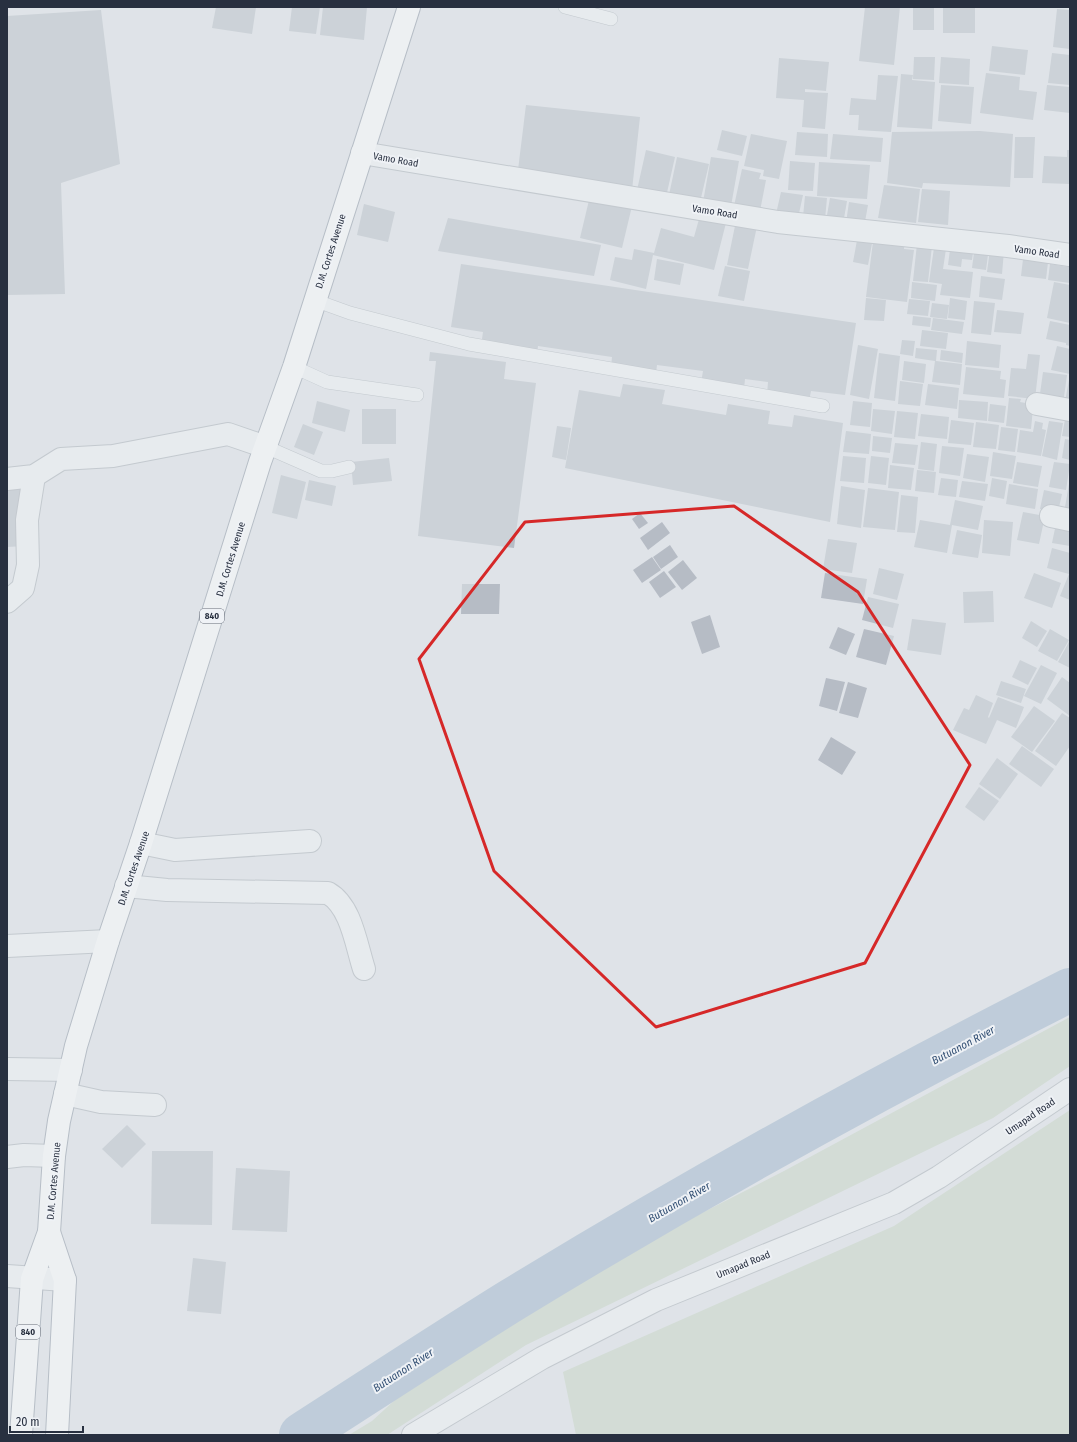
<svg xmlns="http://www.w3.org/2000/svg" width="1077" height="1442" font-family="'Fira Sans Condensed',sans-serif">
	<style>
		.green { fill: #c5d2c0 }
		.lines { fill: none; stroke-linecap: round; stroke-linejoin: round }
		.river { stroke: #9ab0c9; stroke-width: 44 }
		.building { fill: #b6bcc5 }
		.service-casing { stroke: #a4aab2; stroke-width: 14 }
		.minor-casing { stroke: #a4aab2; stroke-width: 24 }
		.trunk-casing { stroke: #87909f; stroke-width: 24 }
		.service { stroke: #f2f4f7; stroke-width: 13 }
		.minor { stroke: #f2f4f7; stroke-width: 22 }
		.trunk { stroke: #fff; stroke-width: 22 }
		.marked { fill: none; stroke: #d62828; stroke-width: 3; stroke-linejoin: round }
		.labels { text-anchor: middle; stroke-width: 4; stroke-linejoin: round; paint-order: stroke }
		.shield { fill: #eff2f6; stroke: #646a77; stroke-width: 1 }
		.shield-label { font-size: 9px; font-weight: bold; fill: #283040 }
		.street-label { font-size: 10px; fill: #283040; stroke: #eff2f6 }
		.water-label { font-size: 11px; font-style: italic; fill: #324f73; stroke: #eff2f6 }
	</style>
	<rect width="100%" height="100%" fill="#dfe3e8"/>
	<g class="green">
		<path d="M1070 1017V1066L993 1118 526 1345 387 1435H349L372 1421 408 1388 555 1288 784 1171Z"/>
		<path d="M1070 1110V1435H576L563 1372 894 1226Z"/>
	</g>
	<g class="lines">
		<path class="river" d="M301 1435C371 1390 441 1344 512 1300 694 1189 880 1086 1070 990"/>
	</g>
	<g class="building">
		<path d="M216 7H256L252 34 212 28Z"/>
		<path d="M292 7H320L316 34 289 31Z"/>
		<path d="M323 7H367L364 40 320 35Z"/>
		<path d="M865 7H900L894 65 859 61Z"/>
		<rect x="913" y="7" width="21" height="23"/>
		<rect x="943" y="7" width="32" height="26"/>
		<path d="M1057 9 1070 10V49L1053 47Z"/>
		<path d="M101 10 120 164 61 183 65 294 7 295V16Z"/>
		<path d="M992 46 1028 50 1025 75 989 71Z"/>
		<path d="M1052 53 1070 55V85L1048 83Z"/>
		<path d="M914 57H935L934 80 913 79Z"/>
		<path d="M941 57 970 59 969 85 939 83Z"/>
		<path d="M779 58 829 62 826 91 805 89V92L828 93 825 129 802 127 804 100 776 98Z"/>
		<path d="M986 73 1020 77 1019 90 1037 92 1033 120 980 113Z"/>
		<path d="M901 74 913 75 912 80 935 82 932 129 897 127Z"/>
		<path d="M878 75 898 76 891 132 858 130 859 115H849L851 98 876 100Z"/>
		<path d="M941 85 974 87 971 124 938 121Z"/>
		<path d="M1047 85 1070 87V113L1044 110Z"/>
		<path d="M526 105 640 117 632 190 517 178Z"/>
		<path d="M722 130 747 136 742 156 717 150Z"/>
		<path d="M980 131 1013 134 1010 187 923 183 922 188 887 183 892 132Z"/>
		<path d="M797 132 828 134 827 157 795 155Z"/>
		<path d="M751 134 787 141 779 179 763 176 764 170 744 166Z"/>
		<path d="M833 134 883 138 881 162 830 159Z"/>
		<path d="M1015 137H1035L1033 178H1014Z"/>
		<path d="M646 150 675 157 666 197 637 190Z"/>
		<path d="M1067 150H1070V184L1042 183 1044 156 1067 157Z"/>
		<path d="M677 157 709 164 700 202 669 195Z"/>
		<path d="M711 157 739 161 731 206 703 202Z"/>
		<path d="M790 161 815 163 813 191 788 190Z"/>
		<path d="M819 162 870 165 867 199 817 196Z"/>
		<path d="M742 169 761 173 759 179 766 180 760 211 734 206Z"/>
		<path d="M884 185 920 189 916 223 878 218Z"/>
		<path d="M922 189 950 191 948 225 918 222Z"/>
		<path d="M781 192 803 195 798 218 776 214Z"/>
		<path d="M590 196 632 206 622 248 580 238Z"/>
		<path d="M805 196 827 198 825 219 803 217Z"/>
		<path d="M830 198 847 201 843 224 826 221Z"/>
		<path d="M849 202 868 205 864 227 846 223Z"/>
		<path d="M364 204 395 212 388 242 357 235Z"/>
		<path d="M701 212 727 219 714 270 653 255 646 289 610 280 615 257 632 260 634 249 654 253 661 228 694 237Z"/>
		<path d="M448 218 601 245 594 276 438 251Z"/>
		<path d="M736 221 757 226 748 269 727 265Z"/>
		<path d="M874 234 905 238 904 249 914 250 907 302 866 297Z"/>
		<path d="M858 235 873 238 868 265 853 262Z"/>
		<path d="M951 242 974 244 972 260 962 259 961 267 948 265Z"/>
		<path d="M917 244 932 246 928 282 913 281Z"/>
		<path d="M975 245 989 247 986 270 972 268Z"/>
		<path d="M934 248 946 249 943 269 973 272 970 298 940 295 942 284 929 282Z"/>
		<path d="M990 249 1004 251 1002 274 987 272Z"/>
		<path d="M1024 251 1049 254 1046 279 1021 276Z"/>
		<path d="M1069 256 1070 283 1048 280 1050 264 1068 267Z"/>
		<path d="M657 259 684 264 680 285 654 280Z"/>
		<path d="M461 264 856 323 845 395 811 391 809 401 767 395 768 382 745 379 744 389 701 383 703 371 657 365 656 373 611 367 612 357 538 346 537 354 481 346 483 332 451 327Z"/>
		<path d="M725 266 750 271 744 301 718 296Z"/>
		<path d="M981 276 1005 279 1002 300 979 297Z"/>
		<path d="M912 282 937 285 935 301 911 298Z"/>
		<path d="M1054 282 1070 285V323L1047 318Z"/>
		<path d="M866 298 886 300 884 321 864 320Z"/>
		<path d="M950 298 967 301 965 320 948 318Z"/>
		<path d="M909 299 930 301 928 316 907 314Z"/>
		<path d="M974 301 995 303 991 335 971 333Z"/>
		<path d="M932 303 949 305 947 319 930 317Z"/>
		<path d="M997 310 1024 313 1021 334 994 332Z"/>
		<path d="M913 316 931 318 930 327 912 325Z"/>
		<path d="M933 318 964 322 962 334 931 330Z"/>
		<path d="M1050 321 1070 325V346L1066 345V343L1046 339Z"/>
		<path d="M922 330 948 333 946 349 920 346Z"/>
		<path d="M902 340 915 341 913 356 900 354Z"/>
		<path d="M967 341 1001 345 999 368 965 365Z"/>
		<path d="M858 345 878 349 869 399 850 395Z"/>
		<path d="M1057 346 1070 349V374L1051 370Z"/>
		<path d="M916 348 937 350 936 361 962 364 960 385 932 382 935 361 915 358Z"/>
		<path d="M941 350 963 353 962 363 940 360Z"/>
		<path d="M430 352 506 362 504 379 536 383 514 548 418 536 436 361H429Z"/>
		<path d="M879 353 900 356 895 401 874 398Z"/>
		<path d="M1028 354 1040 355 1035 399 1008 396 1011 368 1026 369Z"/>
		<path d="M904 361 926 364 924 383 902 380Z"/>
		<path d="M966 367 1001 371 1000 379 1006 380 1004 398 963 394Z"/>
		<path d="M1043 372 1067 375 1063 404 1039 401Z"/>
		<path d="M1069 380H1070V408L1064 407Z"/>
		<path d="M900 381 923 384 920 406 898 404Z"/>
		<path d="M623 384 665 390 662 404 726 415 728 404 770 411 768 424 792 427 794 415 843 423 830 522 565 468 579 390 620 397Z"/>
		<path d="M928 384 959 388 957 409 925 405Z"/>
		<path d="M1009 398 1021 399 1020 402 1031 404 1033 408 1031 429 1006 426Z"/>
		<path d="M959 400 988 402 987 421 958 418Z"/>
		<path d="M317 401 350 410 345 432 312 423Z"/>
		<path d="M853 401 872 403 870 427 850 425Z"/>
		<path d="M990 404 1006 406 1004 423 988 421Z"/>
		<rect x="362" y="409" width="34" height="35"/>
		<path d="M873 409 895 411 892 434 871 431Z"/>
		<path d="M897 411 918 413 915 439 894 437Z"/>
		<path d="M921 414 949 417 947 439 918 436Z"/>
		<path d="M1066 414H1070V437L1062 436Z"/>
		<path d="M951 420 974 423 971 445 948 443Z"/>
		<path d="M1035 421 1043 423 1042 429 1046 430 1041 456 1017 452 1020 430 1033 432Z"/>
		<path d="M1049 421 1063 423 1057 460 1042 456Z"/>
		<path d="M976 422 999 425 996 449 973 447Z"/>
		<path d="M303 424 323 432 314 455 294 447Z"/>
		<path d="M557 426 571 428 566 460 552 457Z"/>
		<path d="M1001 427 1018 429 1015 452 998 450Z"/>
		<path d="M846 431 871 434 869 454 843 452Z"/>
		<path d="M873 436 892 438 890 453 872 451Z"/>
		<path d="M1065 439 1070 440V460L1062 458Z"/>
		<path d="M921 442 937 444 934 471 918 469Z"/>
		<path d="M895 443 918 445 915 465 892 463Z"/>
		<path d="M942 446 964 448 960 476 939 473Z"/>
		<path d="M993 452 1016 456 1012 479 990 476Z"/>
		<path d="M967 454 989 457 985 482 963 478Z"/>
		<path d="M843 456 866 458 864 483 840 481Z"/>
		<path d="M871 456 889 458 886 485 868 483Z"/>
		<path d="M389 458 392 481 353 485 351 462Z"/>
		<path d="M1017 462 1042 466 1038 487 1013 483Z"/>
		<path d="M1054 462 1070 464 1066 490 1049 487Z"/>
		<path d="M890 465 914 468 911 490 888 488Z"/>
		<path d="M917 470 936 472 934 493 915 491Z"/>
		<path d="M281 475 306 482 297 519 272 513Z"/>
		<path d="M941 478 958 480 956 497 938 495Z"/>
		<path d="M992 478 1007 481 1004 499 989 496Z"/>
		<path d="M309 480 336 486 332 506 305 500Z"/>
		<path d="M962 481 988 484 985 501 959 497Z"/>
		<path d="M1009 484 1038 489 1035 509 1006 504Z"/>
		<path d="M1069 484H1070V514L1064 513Z"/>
		<path d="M841 486 865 490 861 528 837 524Z"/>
		<path d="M23 488 25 546 7 547V489Z"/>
		<path d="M868 488 899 492 895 530 863 527Z"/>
		<path d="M1044 490 1062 494 1058 512 1040 509Z"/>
		<path d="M901 495 918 497 915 533 897 532Z"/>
		<path d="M955 500 983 506 978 530 952 525 947 553 914 547 920 520 950 525Z"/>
		<path d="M1023 512 1045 516 1039 544 1017 540Z"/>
		<path d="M640 513 648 523 639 529 632 519Z"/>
		<path d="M1057 519 1070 521V546L1052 543Z"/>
		<path d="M984 520 1013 522 1010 556 982 553Z"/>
		<path d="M662 522 670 533 648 550 640 538Z"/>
		<path d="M957 530 982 535 978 558 952 554Z"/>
		<path d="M828 539 857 543 852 573 823 569Z"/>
		<path d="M670 545 678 557 661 569 653 557Z"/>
		<path d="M1052 548 1070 553V600L1060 596 1069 574 1047 568Z"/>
		<path d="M652 557 661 570 642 583 633 570Z"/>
		<path d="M683 560 697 578 682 590 668 572Z"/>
		<path d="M879 568 904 574 897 600 873 594Z"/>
		<path d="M664 571 676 587 660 598 649 582Z"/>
		<path d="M825 573 867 579 863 604 821 598Z"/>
		<path d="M1034 573 1061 583 1052 608 1024 598Z"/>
		<path d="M462 584H500L499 614H461Z"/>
		<path d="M993 591 994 622 964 623 963 592Z"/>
		<path d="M868 597 899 604 893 628 862 620Z"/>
		<path d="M710 615 720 647 702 654 691 622Z"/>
		<path d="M912 619 946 623 941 655 907 650Z"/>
		<path d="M1031 621 1047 631 1037 647 1022 638Z"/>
		<path d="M838 627 855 634 846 655 829 648Z"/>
		<path d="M864 629 894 636 886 665 856 657Z"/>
		<path d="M1050 629 1069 640 1057 661 1038 651Z"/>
		<path d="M1070 640V668L1058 662Z"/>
		<path d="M1020 660 1037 668 1028 685 1012 677Z"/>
		<path d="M1041 665 1057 673 1041 704 1024 696Z"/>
		<path d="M1062 677 1070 683V716L1047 699Z"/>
		<path d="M826 678 845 682 837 711 819 706Z"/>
		<path d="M1001 681 1026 689 1021 703 996 695Z"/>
		<path d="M848 682 867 688 858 718 839 713Z"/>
		<path d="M976 695 993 703 988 717 989 718 998 697 1024 707 1016 728 997 720 986 744 953 730 964 708 969 710Z"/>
		<path d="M1034 706 1055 721 1032 752 1011 737Z"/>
		<path d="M1062 713 1070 718V746L1056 766 1035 751Z"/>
		<path d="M831 737 856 752 842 775 818 760Z"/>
		<path d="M1022 746 1054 769 1041 787 1009 764Z"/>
		<path d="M997 758 1018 774 1000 799 979 784Z"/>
		<path d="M979 787 999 801 984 821 965 807Z"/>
		<path d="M127 1125 146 1144 122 1168 102 1149Z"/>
		<path d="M152 1151H213L212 1225 151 1224Z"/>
		<path d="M236 1168 290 1171 287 1232 232 1230Z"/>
		<path d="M193 1258 226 1262 221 1314 187 1311Z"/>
	</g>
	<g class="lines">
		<g class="service-casing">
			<g id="service">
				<path d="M565 7 611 19"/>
				<path d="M314 300 350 313 469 344 823 406"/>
				<path d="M294 367 327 382 417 395"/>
				<path d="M266 447 321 471H332L349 467"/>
			</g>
		</g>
		<g class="minor-casing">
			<g id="minor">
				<path d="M362 153 778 222 1008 246 1070 255"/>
				<path d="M1037 404 1070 410"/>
				<path d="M7 479 34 476 61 459 113 456 228 434 266 447"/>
				<path d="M1051 516 1070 520"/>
				<path d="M7 602 23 588 28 565 27 520 34 476"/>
				<path d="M141 843 175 850 310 841"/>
				<path d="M126 886 167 890 328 893C351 906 356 944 364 969"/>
				<path d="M7 946 108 941"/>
				<path d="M7 1069 71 1070"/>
				<path d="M65 1094 101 1102 155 1105"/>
				<path d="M7 1157 24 1155 54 1156"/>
				<path d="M7 1276 65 1280"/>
				<path d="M413 1435 542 1358 656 1300 894 1203 939 1177 1070 1089"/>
			</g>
		</g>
		<g class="trunk-casing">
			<g id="trunk">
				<path d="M49 1232 65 1280 57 1435"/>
				<path d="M21 1435 32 1279 49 1232 54 1156 59 1121 76 1046 108 941 141 843 260 462 294 367 409 7"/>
			</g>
		</g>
		<use href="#service" class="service"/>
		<use href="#minor" class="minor"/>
		<use href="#trunk" class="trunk"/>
	</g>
	<path d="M0 0H1077V1442H0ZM734 506 858 592 970 765 865 963 656 1027 494 871 419 659 525 522Z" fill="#dfe3e8" fill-opacity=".55" fill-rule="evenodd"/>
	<path class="marked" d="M734 506 858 592 970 765 865 963 656 1027 494 871 419 659 525 522Z"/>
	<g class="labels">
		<g class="shield">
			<rect x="200" y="609" width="24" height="14" rx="3"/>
			<rect x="16" y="1325" width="24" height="14" rx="3"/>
		</g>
		<g class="shield-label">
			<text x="212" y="619">840</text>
			<text x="28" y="1335">840</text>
		</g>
		<g class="street-label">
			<text transform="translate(396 159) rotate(10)" y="4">Vamo Road</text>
			<text transform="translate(715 211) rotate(9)" y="4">Vamo Road</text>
			<text transform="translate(330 251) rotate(-72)" y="4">D.M. Cortes Avenue</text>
			<text transform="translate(1037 251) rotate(8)" y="4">Vamo Road</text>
			<text transform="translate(230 559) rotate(-73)" y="4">D.M. Cortes Avenue</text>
			<text transform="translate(133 868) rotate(-71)" y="4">D.M. Cortes Avenue</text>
			<text transform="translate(1030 1116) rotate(-34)" y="4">Umapad Road</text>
			<text transform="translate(53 1181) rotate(-85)" y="4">D.M. Cortes Avenue</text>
			<text transform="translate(743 1264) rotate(-22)" y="4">Umapad Road</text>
		</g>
		<g class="water-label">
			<text transform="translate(963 1045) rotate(-28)" y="4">Butuanon River</text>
			<text transform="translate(679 1202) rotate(-30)" y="4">Butuanon River</text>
			<text transform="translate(403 1370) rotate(-33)" y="4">Butuanon River</text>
		</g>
	</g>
	<rect width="1077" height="1442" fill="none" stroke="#283040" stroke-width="16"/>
	<path d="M10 1426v6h73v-6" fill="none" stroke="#283040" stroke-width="2"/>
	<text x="16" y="1426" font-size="12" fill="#283040" stroke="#eff2f6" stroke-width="3" paint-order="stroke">20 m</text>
</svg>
